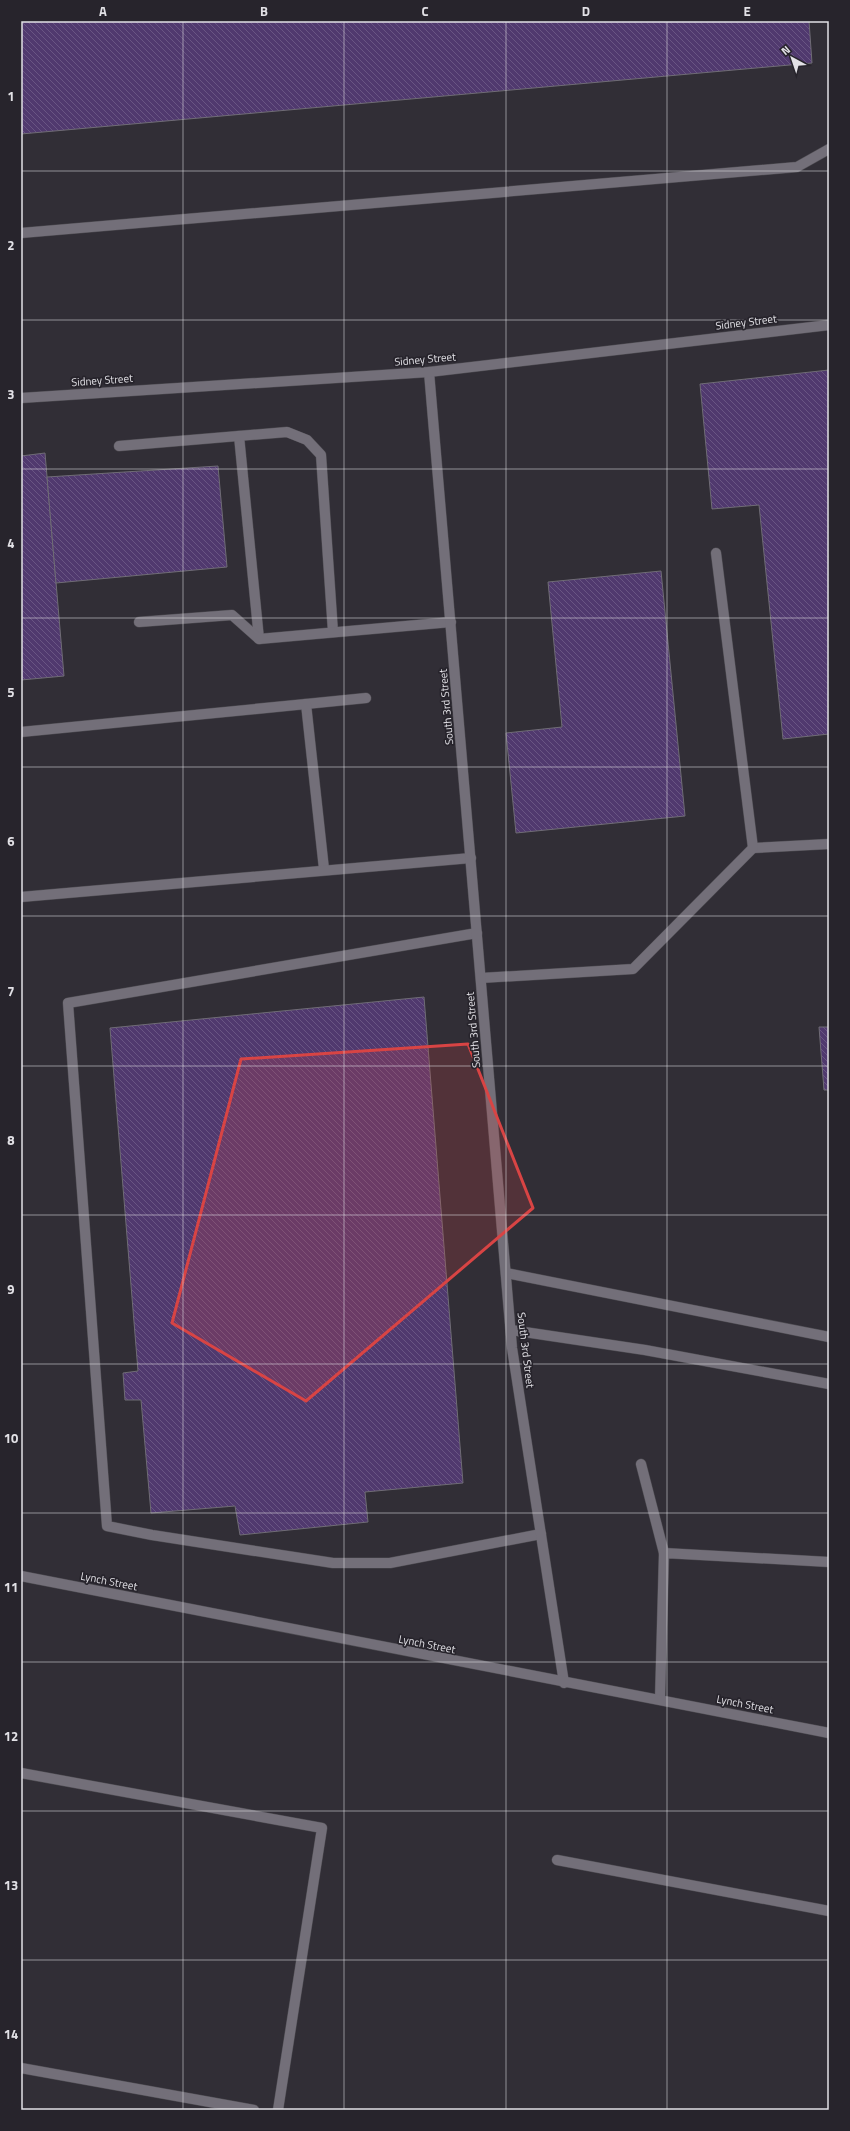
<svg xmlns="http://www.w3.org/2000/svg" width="850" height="2131" font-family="'Titillium Web',sans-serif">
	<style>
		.building { fill: url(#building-back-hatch); stroke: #6f6c75 }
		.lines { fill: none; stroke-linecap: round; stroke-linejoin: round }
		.service-casing { stroke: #4d4b51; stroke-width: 11 }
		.minor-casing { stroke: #4d4b51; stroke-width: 11 }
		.service { stroke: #736f79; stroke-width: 10 }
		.minor { stroke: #736f79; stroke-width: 10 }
		.marked { fill: #d84444; fill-opacity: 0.2; stroke: #d84444; stroke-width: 3; stroke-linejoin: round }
		.grid { fill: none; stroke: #e2e1e6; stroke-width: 1; stroke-opacity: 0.55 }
		.labels { text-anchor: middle; stroke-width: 3.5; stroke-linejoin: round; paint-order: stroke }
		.street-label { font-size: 11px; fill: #e2e1e6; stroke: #27242c }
		.neatline { fill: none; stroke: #e2e1e6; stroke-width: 1.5 }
		.grid-label { font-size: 13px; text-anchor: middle; font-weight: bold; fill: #e2e1e6 }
	</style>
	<defs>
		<pattern id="building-back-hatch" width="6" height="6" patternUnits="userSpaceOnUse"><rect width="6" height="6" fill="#50396e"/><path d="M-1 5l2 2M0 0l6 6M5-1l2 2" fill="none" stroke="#695583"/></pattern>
	</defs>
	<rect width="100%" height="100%" fill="#312e36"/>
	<g class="building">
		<path d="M21 21H809L812 63 21 134Z"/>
		<path d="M829 370V734L783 739 759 505 712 509 700 384Z"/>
		<path d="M45 453 64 676 21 680V456Z"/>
		<path d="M218 466 227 567 56 583 47 477Z"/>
		<path d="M661 571 685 816 516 833 506 733 562 727 548 582Z"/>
		<path d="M424 997 463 1483 365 1492 368 1522 240 1535 235 1506 151 1513 141 1400H125L123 1373 138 1371 110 1028Z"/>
		<path d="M819 1027H829V1090H824Z"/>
	</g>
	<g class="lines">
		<g class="service-casing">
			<g id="service">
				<path d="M21 233 797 167 829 149"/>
				<path d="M239 436 259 639"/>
				<path d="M119 446 287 432 307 440 321 455 333 632"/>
				<path d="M139 622 232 615 259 639 451 622"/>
				<path d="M306 704 366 698"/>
				<path d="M21 732 306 704 324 869"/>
				<path d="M753 848 829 844"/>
				<path d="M21 897 471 858"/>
				<path d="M477 933 68 1003 107 1526 152 1535 333 1563H390L541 1534"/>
				<path d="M481 978 633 969 753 848 716 553"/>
				<path d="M506 1273 829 1337"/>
				<path d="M511 1330 645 1350 829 1384"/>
				<path d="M641 1464 664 1553"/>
				<path d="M660 1699 664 1553 829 1562"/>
				<path d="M21 1773 322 1828 278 2110"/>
				<path d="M557 1860 829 1911"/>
				<path d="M21 2068 254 2110"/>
			</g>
		</g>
		<g class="minor-casing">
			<g id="minor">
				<path d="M429 372 512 1348 564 1683"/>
				<path d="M21 398 429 372 829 325"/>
				<path d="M21 1576 829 1733"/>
			</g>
		</g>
		<use href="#service" class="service"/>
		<use href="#minor" class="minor"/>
	</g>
	<path class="marked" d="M468 1044 533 1208 306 1401 172 1323 241 1059Z"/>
	<path class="grid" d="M183 21V2110M344 21V2110M506 21V2110M667 21V2110M21 171H829M21 320H829M21 469H829M21 618H829M21 767H829M21 916H829M21 1066H829M21 1215H829M21 1364H829M21 1513H829M21 1662H829M21 1811H829M21 1960H829"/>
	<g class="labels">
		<g class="street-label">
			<text transform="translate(746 322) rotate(-7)" y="4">Sidney Street</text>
			<text transform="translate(425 359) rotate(-5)" y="4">Sidney Street</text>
			<text transform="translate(102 380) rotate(-4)" y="4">Sidney Street</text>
			<text transform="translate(446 707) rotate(-95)" y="4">South 3rd Street</text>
			<text transform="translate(473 1030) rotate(-95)" y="4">South 3rd Street</text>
			<text transform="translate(526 1350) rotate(83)" y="4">South 3rd Street</text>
			<text transform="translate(109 1581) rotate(11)" y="4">Lynch Street</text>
			<text transform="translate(427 1644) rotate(11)" y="4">Lynch Street</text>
			<text transform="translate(745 1704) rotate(11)" y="4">Lynch Street</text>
		</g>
	</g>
	<rect width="850" height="2131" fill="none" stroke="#27242c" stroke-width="44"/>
	<g transform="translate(792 58) rotate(320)" stroke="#27242c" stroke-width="3" paint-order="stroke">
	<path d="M0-3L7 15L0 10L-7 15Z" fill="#e2e1e6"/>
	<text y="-6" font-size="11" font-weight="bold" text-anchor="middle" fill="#e2e1e6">N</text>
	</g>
	<rect x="22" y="22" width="806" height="2087" class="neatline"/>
	<g class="grid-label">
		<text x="103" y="16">A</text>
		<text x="264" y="16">B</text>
		<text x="425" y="16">C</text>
		<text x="586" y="16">D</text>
		<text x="747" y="16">E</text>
		<text x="11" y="101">1</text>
		<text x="11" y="250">2</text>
		<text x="11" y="399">3</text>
		<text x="11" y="548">4</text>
		<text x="11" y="697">5</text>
		<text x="11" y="846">6</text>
		<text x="11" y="996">7</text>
		<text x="11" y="1145">8</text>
		<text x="11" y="1294">9</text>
		<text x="11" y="1443">10</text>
		<text x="11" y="1592">11</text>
		<text x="11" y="1741">12</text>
		<text x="11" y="1890">13</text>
		<text x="11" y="2039">14</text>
	</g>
</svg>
